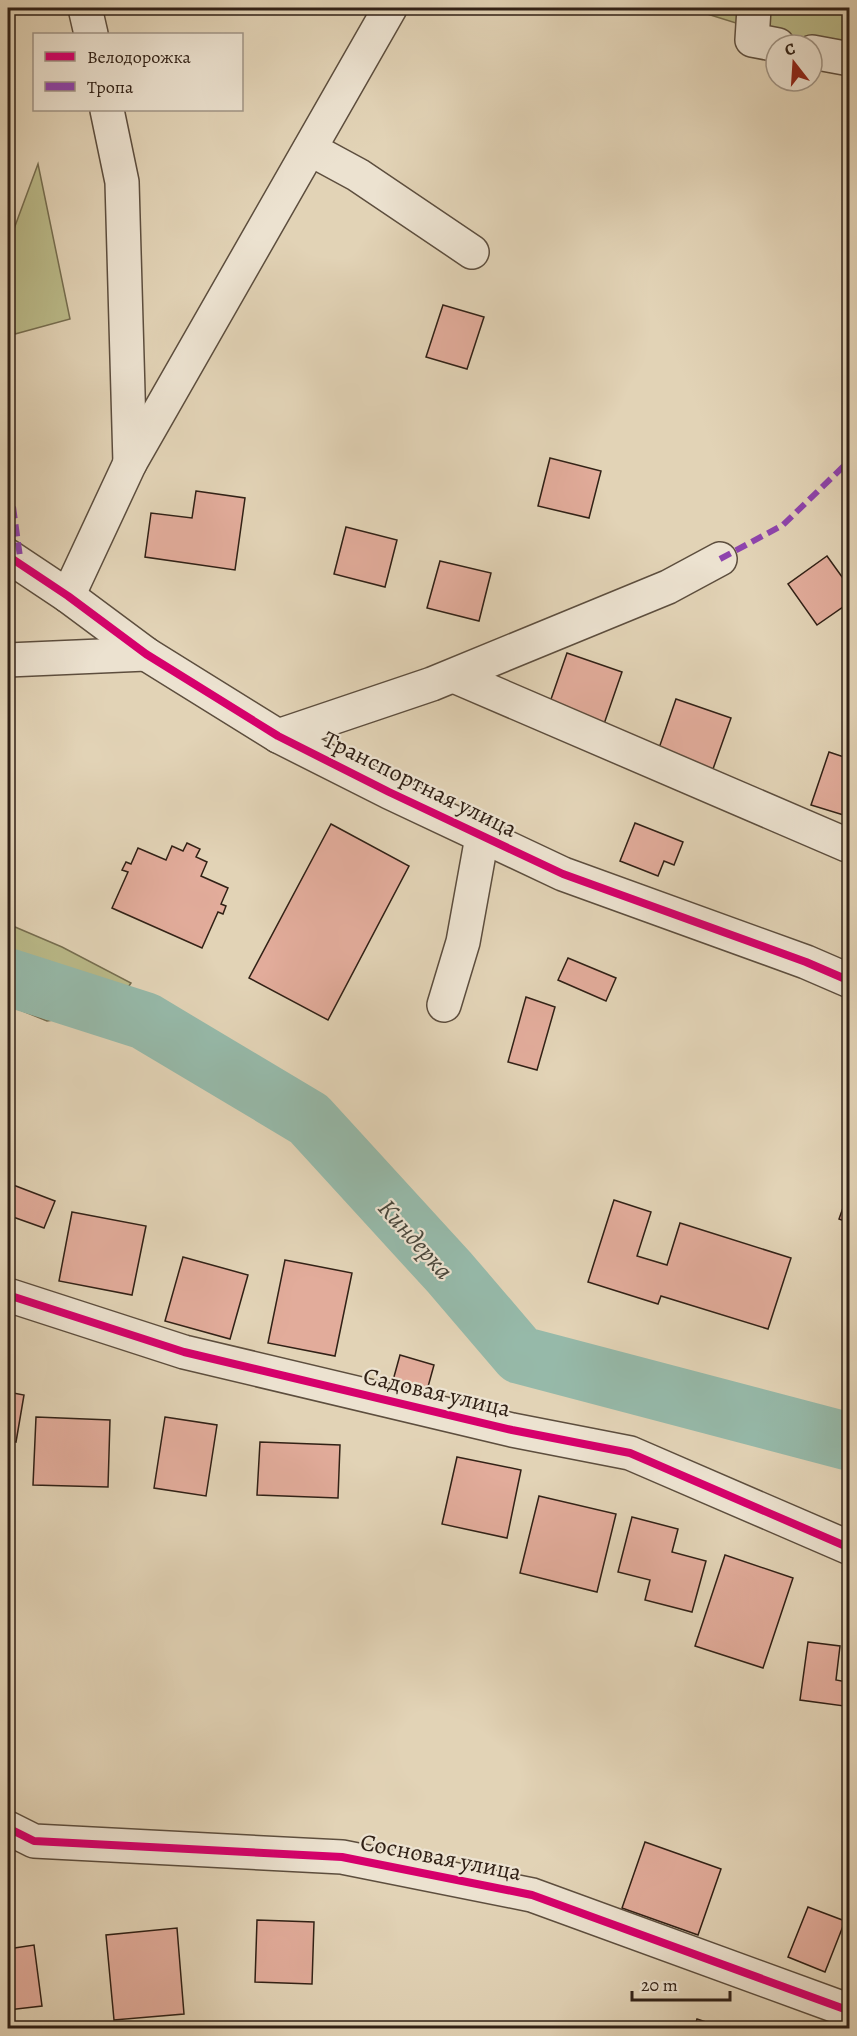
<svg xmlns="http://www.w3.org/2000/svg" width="857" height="2036" font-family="Alegreya,serif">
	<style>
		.green { fill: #baba89; stroke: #766e50; stroke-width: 1.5 }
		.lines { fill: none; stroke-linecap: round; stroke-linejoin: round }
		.river { stroke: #96b9a9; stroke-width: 58 }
		.building { fill: #e2ac9b; stroke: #312116; stroke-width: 1.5 }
		.minor-casing { stroke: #5d4e3e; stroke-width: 36 }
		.minor { stroke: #ece2d0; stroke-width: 33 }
		.quiet { stroke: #8e44ad; stroke-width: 6; stroke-dasharray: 12 6; stroke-linecap: butt }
		.cycleway-casing { stroke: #ece2d0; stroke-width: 11 }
		.cycleway { stroke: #d6006c; stroke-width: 8 }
		.labels { text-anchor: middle; stroke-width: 4.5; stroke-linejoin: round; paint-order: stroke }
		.street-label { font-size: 24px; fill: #312116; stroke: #ece2d0 }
		.water-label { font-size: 26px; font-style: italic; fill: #4a473b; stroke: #ece2d0 }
	</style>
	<rect width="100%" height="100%" fill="#e2d3b6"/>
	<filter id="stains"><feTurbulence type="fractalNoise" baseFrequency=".00333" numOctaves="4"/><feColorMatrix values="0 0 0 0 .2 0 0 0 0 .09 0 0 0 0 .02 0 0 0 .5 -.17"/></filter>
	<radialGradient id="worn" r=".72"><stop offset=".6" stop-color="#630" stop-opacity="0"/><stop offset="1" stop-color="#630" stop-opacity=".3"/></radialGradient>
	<g class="green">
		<path d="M688 8H849V71L806 45Z"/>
		<path d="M38 164 70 319 15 334 8 297V245Z"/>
		<path d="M8 924 62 947 131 983 112 1011 47 1021 8 1005Z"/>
	</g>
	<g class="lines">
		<path class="river" d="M8 977 145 1021 309 1119 449 1272 520 1355 850 1442"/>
	</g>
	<g class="building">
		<path d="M443 305 484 317 467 369 426 357Z"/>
		<path d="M550 458 601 471 589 518 538 506Z"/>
		<path d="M196 491 245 498 235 570 145 557 151 513 192 518Z"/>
		<path d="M346 527 397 540 385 587 334 574Z"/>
		<path d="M827 556 850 588V602L817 625 788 584Z"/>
		<path d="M440 561 491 573 479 621 427 608Z"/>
		<path d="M567 653 622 672 604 724 549 705Z"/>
		<path d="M676 699 731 718 713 769 658 751Z"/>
		<path d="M829 752 850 759V817L811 805Z"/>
		<path d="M635 823 683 842 674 865 664 861 658 876 620 861Z"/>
		<path d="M331 824 409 866 328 1020 249 978Z"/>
		<path d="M187 843 200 849 196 857 207 862 201 876 228 888 221 904 226 906 223 914 218 912 202 948 112 908 128 872 122 870 126 862 131 864 138 848 166 860 172 846 183 851Z"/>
		<path d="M568 958 616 978 606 1001 558 980Z"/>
		<path d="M526 997 555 1007 537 1070 508 1062Z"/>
		<path d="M8 1183 55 1201 44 1228 13 1217 8 1232Z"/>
		<path d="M850 1188V1223L839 1219Z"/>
		<path d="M614 1200 651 1212 637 1256 667 1265 680 1223 791 1258 768 1329 661 1296 658 1304 588 1282Z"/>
		<path d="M72 1212 146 1226 132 1295 59 1281Z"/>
		<path d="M183 1257 248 1275 230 1339 165 1321Z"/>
		<path d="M285 1260 352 1273 335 1356 268 1343Z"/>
		<path d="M400 1355 434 1365 426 1394 392 1384Z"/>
		<path d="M8 1392 24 1395 16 1442 8 1440Z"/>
		<path d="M36 1417 110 1420 108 1487 33 1485Z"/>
		<path d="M165 1417 217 1425 206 1496 154 1488Z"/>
		<path d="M260 1442 340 1445 338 1498 257 1495Z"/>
		<path d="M457 1457 521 1470 507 1538 442 1524Z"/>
		<path d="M539 1496 616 1514 597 1592 520 1573Z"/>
		<path d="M632 1517 678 1529 672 1552 706 1561 692 1612 645 1600 650 1580 618 1572Z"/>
		<path d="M725 1555 793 1578 763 1668 695 1646Z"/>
		<path d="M808 1642 840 1646 836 1680 847 1682 844 1706 800 1700Z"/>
		<path d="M645 1842 721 1869 698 1935 622 1908Z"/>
		<path d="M808 1907 845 1921 825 1972 788 1957Z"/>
		<path d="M257 1920 314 1922 312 1984 255 1982Z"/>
		<path d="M177 1928 184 2014 114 2020 106 1935Z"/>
		<path d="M34 1945 42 2006 8 2010V1949Z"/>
		<path d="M697 2019 724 2028H694Z"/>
	</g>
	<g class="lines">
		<g class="minor-casing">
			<g id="minor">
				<path d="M85 8 91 34"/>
				<path d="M754 8 752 40 778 45"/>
				<path d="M812 52 850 59"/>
				<path d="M107 110 122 182 130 463"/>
				<path d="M310 149 358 175 472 252"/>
				<path d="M8 556 68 596 146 654 278 736 389 792 563 874 806 962 850 981"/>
				<path d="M68 596 130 463 390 8"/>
				<path d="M8 660 146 654"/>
				<path d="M454 676 847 845"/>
				<path d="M278 736 432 684 668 587 720 559"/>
				<path d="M444 1005 463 942 482 837"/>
				<path d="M8 1295 184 1352 512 1430 630 1453 850 1548"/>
				<path d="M8 1828 34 1841 342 1857 532 1895 850 2011"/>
			</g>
		</g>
		<use href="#minor" class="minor"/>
		<g class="quiet">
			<path d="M8 471 21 564"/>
			<path d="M720 559 783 525 850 460"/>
		</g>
		<g class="cycleway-casing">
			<g id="cycleway">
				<path d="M8 556 68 596 146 654 278 736 389 792 563 874 806 962 850 981"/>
				<path d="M8 1295 184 1352 512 1430 630 1453 850 1548"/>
				<path d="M8 1828 34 1841 342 1857 532 1895 850 2011"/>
			</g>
		</g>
		<use href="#cycleway" class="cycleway"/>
	</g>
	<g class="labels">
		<g class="street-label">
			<text transform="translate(420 784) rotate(26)" y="8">Транспортная улица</text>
			<text transform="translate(437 1392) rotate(13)" y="8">Садовая улица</text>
			<text transform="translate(441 1857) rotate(11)" y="8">Сосновая улица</text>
		</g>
		<g class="water-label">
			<text transform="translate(416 1239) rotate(48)" y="9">Киндерка</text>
		</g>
	</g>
	<rect width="857" height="2036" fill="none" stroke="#e2d3b6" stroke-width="30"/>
	<rect x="9" y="9" width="839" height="2018" fill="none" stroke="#312116" stroke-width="3"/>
	<rect x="15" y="15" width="827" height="2006" fill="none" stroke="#312116" stroke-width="1.5"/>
	<rect x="33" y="33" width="210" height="78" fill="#ece2d0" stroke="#a19586" stroke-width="1.5"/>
	<rect x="45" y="52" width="30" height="9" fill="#d6006c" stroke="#a19586" stroke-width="1.5"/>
	<text x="87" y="63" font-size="18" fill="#312116">Велодорожка</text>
	<rect x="45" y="82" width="30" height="9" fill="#8e44ad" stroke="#a19586" stroke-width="1.5"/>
	<text x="87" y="93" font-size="18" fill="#312116">Тропа</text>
	<g transform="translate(794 63) rotate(343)"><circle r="28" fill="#ece2d0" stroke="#a19586" stroke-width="1.5"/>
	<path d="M0-4.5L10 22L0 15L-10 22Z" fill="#8f2418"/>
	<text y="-9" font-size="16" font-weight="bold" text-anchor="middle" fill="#312116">С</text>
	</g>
	<path d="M632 1991v9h98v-9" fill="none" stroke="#312116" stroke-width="3"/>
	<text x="641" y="1991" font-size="18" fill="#312116" stroke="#ece2d0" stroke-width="4.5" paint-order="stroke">20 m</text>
	<rect width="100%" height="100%" filter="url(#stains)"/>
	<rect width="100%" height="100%" fill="url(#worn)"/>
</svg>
